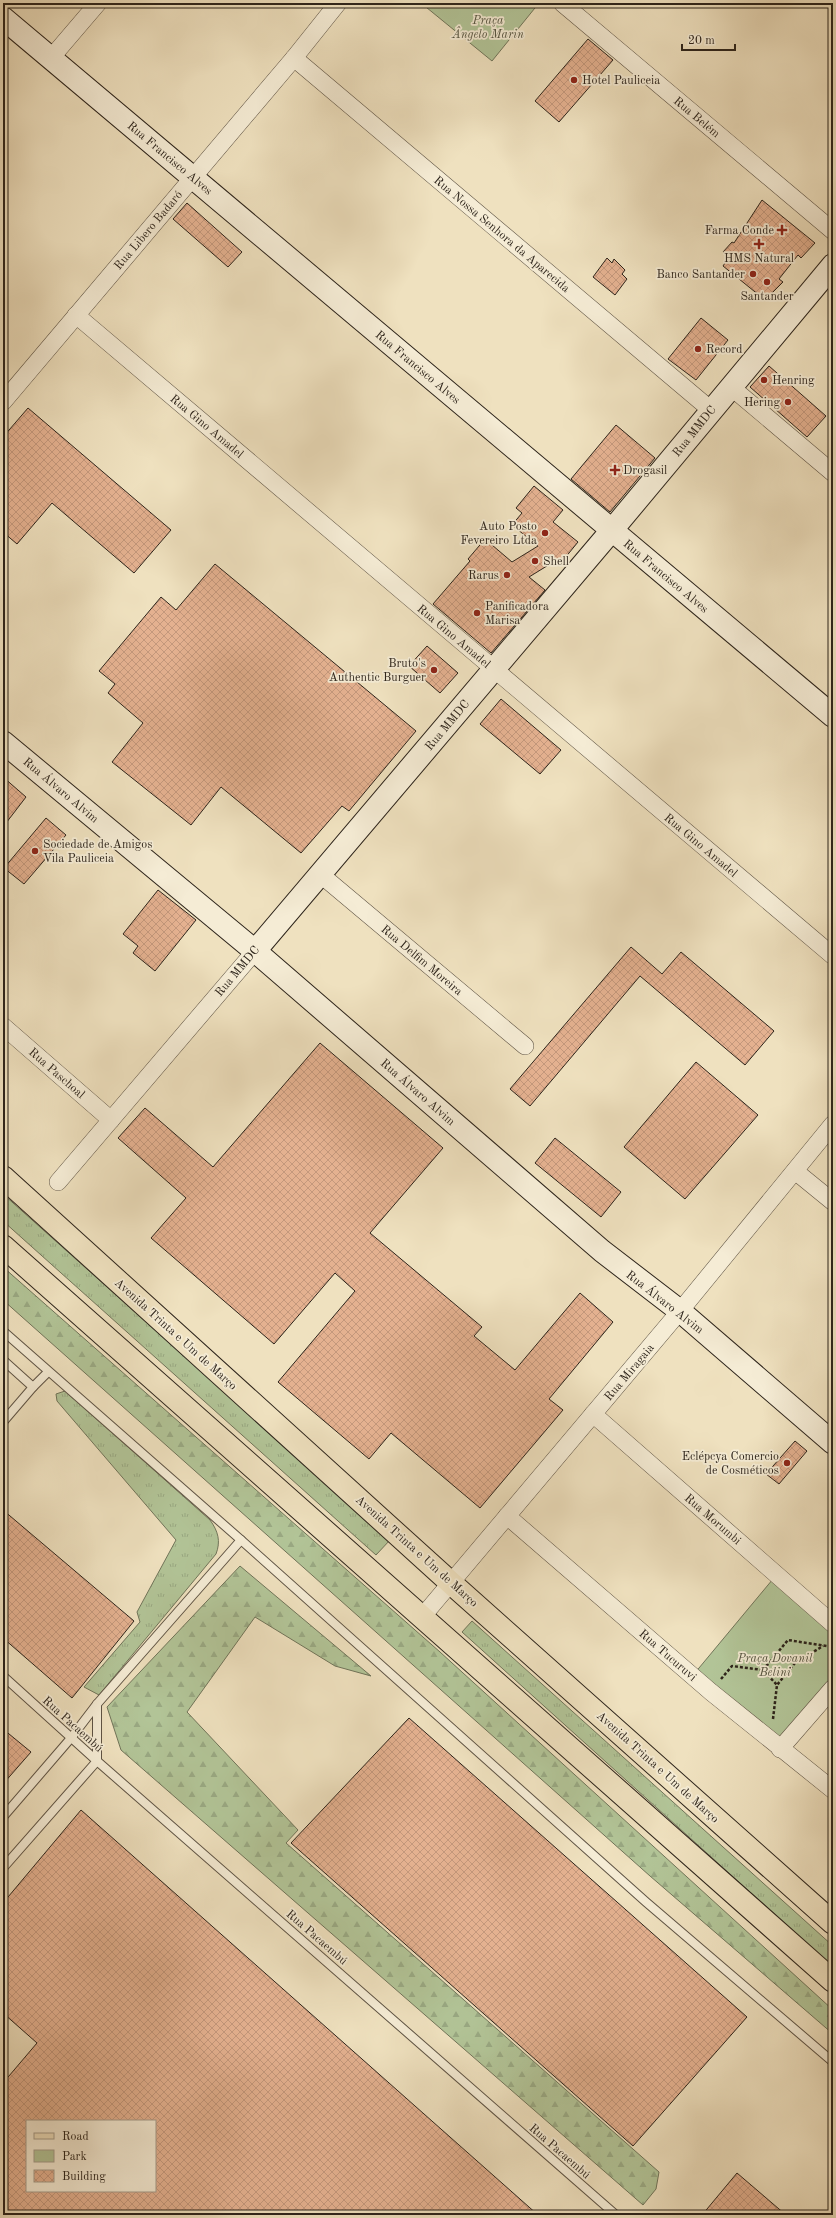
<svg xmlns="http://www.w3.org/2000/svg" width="836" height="2218" font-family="'Old Standard TT',serif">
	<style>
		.grass { fill: url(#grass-tufts); stroke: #707459 }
		.forest { fill: url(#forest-firs); stroke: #707459 }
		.park { fill: #b2c497; stroke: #707459 }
		.building { fill: url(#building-cross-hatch); stroke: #2d241b; fill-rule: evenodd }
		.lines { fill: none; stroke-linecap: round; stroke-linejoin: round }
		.lane-casing { stroke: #5e5344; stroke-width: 10 }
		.street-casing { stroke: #5e5344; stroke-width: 18 }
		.secondary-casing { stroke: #2d241b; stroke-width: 24 }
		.primary-casing { stroke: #2d241b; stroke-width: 24 }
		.path { stroke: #2d241b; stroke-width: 2.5; stroke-dasharray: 3 2; stroke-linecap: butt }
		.lane { stroke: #f5ecd5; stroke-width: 8 }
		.street { stroke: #f5ecd5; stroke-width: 17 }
		.secondary { stroke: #f5ecd5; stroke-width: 22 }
		.primary { stroke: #efe1bf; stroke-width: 22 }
		.poi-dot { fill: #8f2418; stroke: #f5ecd5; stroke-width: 1.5 }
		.labels { text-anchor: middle; stroke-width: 3.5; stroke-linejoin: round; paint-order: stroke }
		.park-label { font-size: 12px; font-style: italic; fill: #555440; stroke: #f5ecd5 }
		.poi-label { font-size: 12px; fill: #2d241b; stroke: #f5ecd5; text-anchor: start }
		.street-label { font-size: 12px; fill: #2d241b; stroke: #f5ecd5 }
	</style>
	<defs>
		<pattern id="grass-tufts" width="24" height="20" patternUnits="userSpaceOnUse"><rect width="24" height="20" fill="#b2c497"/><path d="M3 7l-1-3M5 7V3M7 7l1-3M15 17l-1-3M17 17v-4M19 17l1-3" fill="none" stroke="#99a882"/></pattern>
		<pattern id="forest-firs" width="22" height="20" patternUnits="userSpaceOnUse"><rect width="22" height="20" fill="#b2c497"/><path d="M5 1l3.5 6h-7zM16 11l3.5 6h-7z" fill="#99a882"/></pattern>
		<pattern id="building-cross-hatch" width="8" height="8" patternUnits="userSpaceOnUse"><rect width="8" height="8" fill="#e4b190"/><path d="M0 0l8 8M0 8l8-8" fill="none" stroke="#c4987c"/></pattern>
	</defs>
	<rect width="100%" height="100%" fill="#efe1bf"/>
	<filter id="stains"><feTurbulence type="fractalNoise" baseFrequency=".005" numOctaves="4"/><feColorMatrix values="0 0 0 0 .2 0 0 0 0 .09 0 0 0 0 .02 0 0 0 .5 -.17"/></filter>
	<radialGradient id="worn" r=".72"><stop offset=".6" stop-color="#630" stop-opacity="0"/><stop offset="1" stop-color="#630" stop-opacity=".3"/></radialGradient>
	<g class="grass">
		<path d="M3 1194 390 1540 376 1555 3 1221Z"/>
		<path d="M65 1391 210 1520C218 1531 221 1541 216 1554L99 1695 84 1687 140 1622 137 1612 176 1540 57 1401 56 1394Z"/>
		<path d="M472 1621 833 1946V1967L462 1632Z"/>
	</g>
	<g class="forest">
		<path d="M3 1267 440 1652 833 2010V2034L650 1876 3 1300Z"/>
		<path d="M240 1566 371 1676 335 1666 255 1617 187 1712 298 1830 286 1843 659 2172 656 2189 643 2205 121 1750 107 1707Z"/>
	</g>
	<g class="park">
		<path d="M421 3H539L492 61Z"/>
		<path d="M773 1579 833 1630V1684L780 1745 694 1674Z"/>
	</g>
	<g class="building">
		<path d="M588 39 613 60 559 122 535 101Z"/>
		<path d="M762 200 815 243 801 258 798 255 779 279 783 282 765 300 723 266 729 257 723 252 732 242 734 243Z"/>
		<path d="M187 203 242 252 228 267 173 219Z"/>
		<path d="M607 258 612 263 614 259 625 270 622 274 627 279 615 295 593 277Z"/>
		<path d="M701 318 728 340 696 380 668 359Z"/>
		<path d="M769 366 826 416 807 437 750 387Z"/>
		<path d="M28 408 171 530 134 573 52 503 17 544 3 532V437Z"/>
		<path d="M616 425 655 458 610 512 571 479Z"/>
		<path d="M534 486 563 510 553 522 578 542 560 564 555 561 529 577 545 590 491 653 433 604 470 561 468 559 485 539 512 562 538 546 512 525 522 513 516 508Z"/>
		<path d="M215 564 416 731 349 811 342 806 301 853 221 787 191 825 112 762 143 723 108 693 115 684 99 671 161 597 176 610Z"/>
		<path d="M427 646 458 673 440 693 409 666Z"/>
		<path d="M501 699 561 750 540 774 480 724Z"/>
		<path d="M3 777 26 797 3 827Z"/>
		<path d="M46 818 66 835 24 884 4 868Z"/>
		<path d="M158 890 196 920 155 971 133 953 138 946 123 934Z"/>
		<path d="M631 947 662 974 681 952 774 1031 745 1065 640 976 530 1106 510 1089Z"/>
		<path d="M320 1043 443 1148 370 1233 482 1327 474 1336 515 1370 580 1293 613 1322 549 1399 563 1410 480 1508 391 1433 369 1459 278 1382 355 1291 335 1273 274 1344 151 1238 186 1198 118 1138 145 1108 213 1167Z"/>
		<path d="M696 1062 758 1115 685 1199 624 1147Z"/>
		<path d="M555 1138 621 1192 601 1217 535 1163Z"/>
		<path d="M795 1441 807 1451 779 1484 766 1474Z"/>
		<path d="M3 1510 134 1621 72 1698 3 1638Z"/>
		<path d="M409 1718 747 2017 633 2146 291 1843Z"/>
		<path d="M3 1729 31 1752 3 1784Z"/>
		<path d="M81 1810 538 2215H3V2083L37 2043 3 2013V1903ZM27 2121H155V2191H27Z"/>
		<path d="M737 2173 786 2215H702Z"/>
	</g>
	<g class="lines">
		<g class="lane-casing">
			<g id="lane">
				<path d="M3 1331 241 1540 646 1902 833 2062"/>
				<path d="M3 1360 33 1387 48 1372"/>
				<path d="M3 1422 33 1387"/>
				<path d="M3 1676 97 1761 616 2215"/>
				<path d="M3 1817 71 1738 97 1704 241 1540"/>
				<path d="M3 1868 97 1761V1704"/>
			</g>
		</g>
		<g class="street-casing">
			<g id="street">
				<path d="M562 3 833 231"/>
				<path d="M51 58 98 3"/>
				<path d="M294 58 711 410"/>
				<path d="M76 315 833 956"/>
				<path d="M731 387 833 473"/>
				<path d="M3 402 294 58 338 3"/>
				<path d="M320 874 525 1046"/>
				<path d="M3 1026 111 1120"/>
				<path d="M795 1171 833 1202"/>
				<path d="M58 1182 255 951"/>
				<path d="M593 1414 833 1624"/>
				<path d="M507 1516 711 1692 833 1790"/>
				<path d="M422 1617 680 1311 833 1124"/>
				<path d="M780 1749 833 1688"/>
			</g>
		</g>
		<g class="secondary-casing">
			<g id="secondary">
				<path d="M3 18 833 716"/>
				<path d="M3 742 255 951 602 1251 680 1311 833 1443"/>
				<path d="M255 951 612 530 833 265"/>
			</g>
		</g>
		<g class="primary-casing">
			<g id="primary">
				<path d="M3 1177 451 1583 833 1923"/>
				<path d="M3 1246 833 1981"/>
			</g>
		</g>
		<g class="path">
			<path d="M763 1670 788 1640 833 1647"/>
			<path d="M721 1679 732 1666 763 1670 777 1685"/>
			<path d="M773 1719 777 1685 795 1663 823 1646"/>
		</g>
		<use href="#lane" class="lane"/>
		<use href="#street" class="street"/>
		<use href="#secondary" class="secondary"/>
		<use href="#primary" class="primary"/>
	</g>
	<g class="poi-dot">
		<circle cx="574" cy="80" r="4"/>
		<path d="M780 224h4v4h4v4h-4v4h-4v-4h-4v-4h4z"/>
		<path d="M757 238h4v4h4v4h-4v4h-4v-4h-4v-4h4z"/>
		<circle cx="753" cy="274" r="4"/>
		<circle cx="767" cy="282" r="4"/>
		<circle cx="698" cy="349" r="4"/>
		<circle cx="764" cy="380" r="4"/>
		<circle cx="788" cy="402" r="4"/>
		<path d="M613 464h4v4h4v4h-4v4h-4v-4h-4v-4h4z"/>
		<circle cx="545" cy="533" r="4"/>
		<circle cx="535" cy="561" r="4"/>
		<circle cx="507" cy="575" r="4"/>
		<circle cx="477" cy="613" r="4"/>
		<circle cx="434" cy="670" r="4"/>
		<circle cx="35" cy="851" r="4"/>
		<circle cx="787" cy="1463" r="4"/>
	</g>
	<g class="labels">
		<g class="park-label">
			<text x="488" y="24">Praça<tspan x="488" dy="14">Ângelo Marin</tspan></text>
			<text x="775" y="1662">Praça Dovanil<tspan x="775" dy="14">Belini</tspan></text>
		</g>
		<g class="poi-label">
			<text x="582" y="84">Hotel Pauliceia</text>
			<text x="774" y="234" text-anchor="end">Farma Conde</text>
			<text x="759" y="262" text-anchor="middle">HMS Natural</text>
			<text x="745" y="278" text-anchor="end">Banco Santander</text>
			<text x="767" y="300" text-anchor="middle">Santander</text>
			<text x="706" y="353">Record</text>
			<text x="772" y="384">Henring</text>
			<text x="780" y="406" text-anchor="end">Hering</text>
			<text x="623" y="474">Drogasil</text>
			<text x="537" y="530" text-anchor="end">Auto Posto<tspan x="537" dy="14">Fevereiro Ltda</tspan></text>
			<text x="543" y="565">Shell</text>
			<text x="499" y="579" text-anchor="end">Rarus</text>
			<text x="485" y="610">Panificadora<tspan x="485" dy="14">Marisa</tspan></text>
			<text x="426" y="667" text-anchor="end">Bruto's<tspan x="426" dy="14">Authentic Burguer</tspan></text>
			<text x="43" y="848">Sociedade de Amigos<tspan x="43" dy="14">Vila Pauliceia</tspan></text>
			<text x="779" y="1460" text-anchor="end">Eclépcya Comercio<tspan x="779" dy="14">de Cosméticos</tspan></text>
		</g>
		<g class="street-label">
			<text transform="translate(697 117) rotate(40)" y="4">Rua Belém</text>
			<text transform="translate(170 158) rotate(40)" y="4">Rua Francisco Alves</text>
			<text transform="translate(148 230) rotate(-50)" y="4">Rua Libero Badaró</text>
			<text transform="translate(502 234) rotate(40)" y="4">Rua Nossa Senhora da Aparecida</text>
			<text transform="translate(418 367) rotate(40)" y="4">Rua Francisco Alves</text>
			<text transform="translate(207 426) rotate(40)" y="4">Rua Gino Amadel</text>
			<text transform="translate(694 431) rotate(-51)" y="4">Rua MMDC</text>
			<text transform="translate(666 576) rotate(40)" y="4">Rua Francisco Alves</text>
			<text transform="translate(454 636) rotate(40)" y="4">Rua Gino Amadel</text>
			<text transform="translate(447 725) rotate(-50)" y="4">Rua MMDC</text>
			<text transform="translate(61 790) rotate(40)" y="4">Rua Álvaro Alvim</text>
			<text transform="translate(701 845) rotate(40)" y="4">Rua Gino Amadel</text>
			<text transform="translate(422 960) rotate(40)" y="4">Rua Delfim Moreira</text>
			<text transform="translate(237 971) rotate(-50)" y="4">Rua MMDC</text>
			<text transform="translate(57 1073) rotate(41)" y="4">Rua Paschoal</text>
			<text transform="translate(418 1092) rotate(41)" y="4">Rua Álvaro Alvim</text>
			<text transform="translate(665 1302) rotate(38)" y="4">Rua Álvaro Alvim</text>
			<text transform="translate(176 1334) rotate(42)" y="4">Avenida Trinta e Um de Março</text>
			<text transform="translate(629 1372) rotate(-50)" y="4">Rua Miragaia</text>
			<text transform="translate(713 1519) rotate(41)" y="4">Rua Morumbi</text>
			<text transform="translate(417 1551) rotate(42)" y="4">Avenida Trinta e Um de Março</text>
			<text transform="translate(668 1655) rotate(41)" y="4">Rua Tucuruvi</text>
			<text transform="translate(73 1724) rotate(42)" y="4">Rua Pacaembú</text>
			<text transform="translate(658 1767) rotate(42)" y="4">Avenida Trinta e Um de Março</text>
			<text transform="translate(317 1937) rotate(41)" y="4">Rua Pacaembú</text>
			<text transform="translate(560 2151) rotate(41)" y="4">Rua Pacaembú</text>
		</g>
	</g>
	<rect width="836" height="2218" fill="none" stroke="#efe1bf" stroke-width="16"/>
	<rect x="4" y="4" width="828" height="2210" fill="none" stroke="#2d241b" stroke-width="2"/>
	<rect x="8" y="8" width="820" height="2202" fill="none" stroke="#2d241b"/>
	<rect x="26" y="2120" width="130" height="72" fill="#f5ecd5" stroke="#a59c8b"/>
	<rect x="34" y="2133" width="20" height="6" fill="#efe1bf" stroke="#a59c8b"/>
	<text x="62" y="2140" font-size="12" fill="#2d241b">Road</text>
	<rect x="34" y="2150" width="20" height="12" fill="#b2c497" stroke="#a59c8b"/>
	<text x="62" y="2160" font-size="12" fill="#2d241b">Park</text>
	<rect x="34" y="2170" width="20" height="12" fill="url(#building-cross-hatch)" stroke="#a59c8b"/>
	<text x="62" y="2180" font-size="12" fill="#2d241b">Building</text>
	<path d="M682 44v6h53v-6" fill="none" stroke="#2d241b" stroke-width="2"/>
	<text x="688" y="44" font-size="12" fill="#2d241b" stroke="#f5ecd5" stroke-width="3" paint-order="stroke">20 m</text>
	<rect width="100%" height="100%" filter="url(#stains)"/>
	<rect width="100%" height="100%" fill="url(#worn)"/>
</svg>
